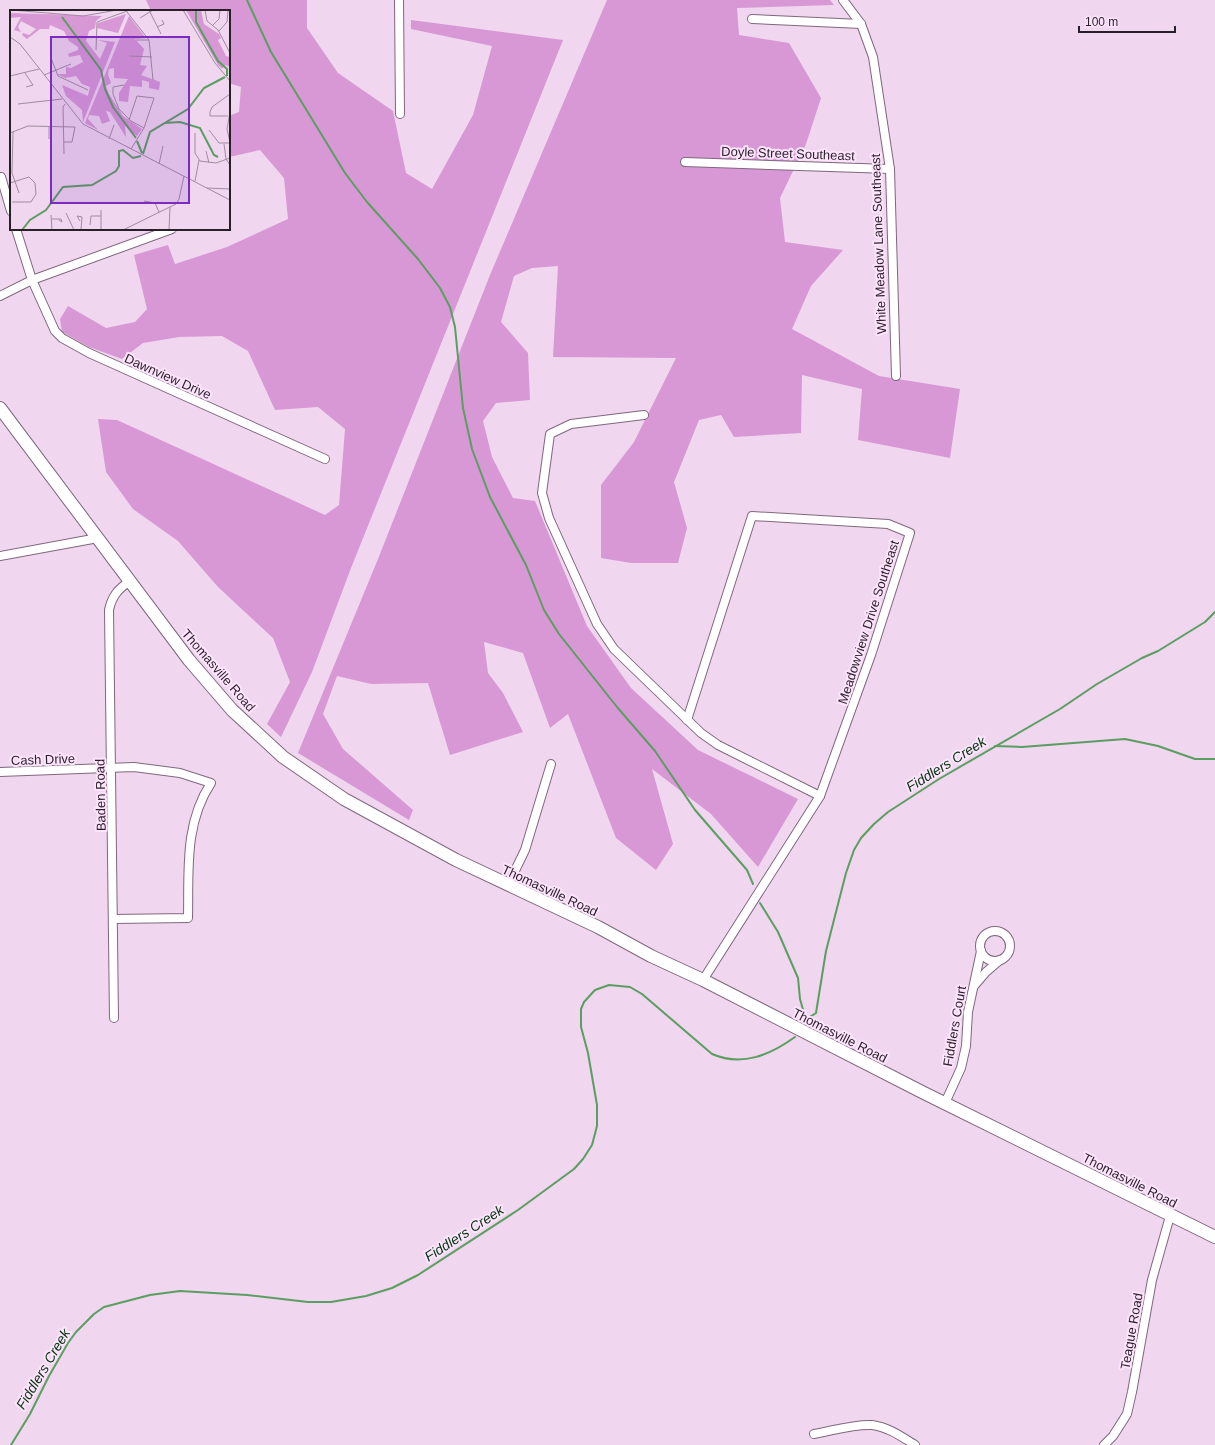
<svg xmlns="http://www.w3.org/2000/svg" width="1215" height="1445" font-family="Helvetica,sans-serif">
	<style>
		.forest { fill: #d898d6 }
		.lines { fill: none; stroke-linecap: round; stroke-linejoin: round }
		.stream { stroke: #5b9e61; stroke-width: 2 }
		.minor-casing { stroke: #7f687e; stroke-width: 10 }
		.primary-casing { stroke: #7f687e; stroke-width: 14 }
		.minor { stroke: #fff; stroke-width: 8 }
		.primary { stroke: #fff; stroke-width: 12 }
		.labels { text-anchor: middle; stroke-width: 4; stroke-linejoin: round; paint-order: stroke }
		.street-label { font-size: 13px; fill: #291f28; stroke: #fde4fc }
		.water-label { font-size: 14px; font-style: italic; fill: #04370f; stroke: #fde4fc }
		.inset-river { fill: none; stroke: #5b9e61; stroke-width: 2 }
		.inset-road { fill: none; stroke: #a08d9f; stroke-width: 1 }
		.view { fill: #7b2cbf; fill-opacity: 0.15; stroke: #7b2cbf; stroke-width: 2 }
		.inset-edge { fill: none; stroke: #291f28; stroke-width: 2 }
	</style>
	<rect width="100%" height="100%" fill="#f0d6ee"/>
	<g class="forest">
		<path d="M146 0H307V28L338 73 393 111 406 173 432 189 473 115 492 46 411 29V20L563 40 351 568 312 672 281 737 267 724 290 682 273 638 218 587 178 541 133 509 106 472 98 419 117 420 325 515 339 505 345 429 318 407 275 410 248 351 222 336 179 337 143 343 122 359 89 347 62 332 60 319 68 306 106 328 135 322 147 309 134 255 168 245 175 264 227 247 288 219 284 178 260 150 229 157V116L239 112 241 87 229 83V11H151Z"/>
		<path d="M607 0H830L834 5 737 8 739 35 789 43 821 98 806 144 780 198 785 242 843 250 811 286 792 329 879 376 960 389 950 458 858 440 862 389 802 375 801 433 734 437 721 415 699 420 674 482 687 528 678 563H631L601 558V485L634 442 676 358 553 357 558 266 532 268 514 276 501 322 528 353 530 400 496 403 483 421 492 457 513 498 535 501 587 626 631 688 698 750 798 799 758 867 711 814 652 769 673 844 656 870 616 838 568 714 550 728 523 653 484 642 488 673 503 693 523 732 450 755 428 683 371 684 337 676 323 714 343 749 413 810 409 820 298 753 378 559 490 275Z"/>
	</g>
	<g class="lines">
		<g class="stream">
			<path d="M247 0 271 52 345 173 367 202 418 259 440 288 450 307 455 327 463 408 472 449 490 497 526 565 544 610 559 634 617 707 655 751 695 810 747 870 753 884"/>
			<path d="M995 746 1022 747 1125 739 1158 746 1195 759H1215"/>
			<path d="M760 903 778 932 798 978 800 999 806 1020"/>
			<path d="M802 1022 816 1013 826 951 846 873 854 850 861 838 874 824 888 812 939 779 1060 709 1097 684 1142 658 1158 651 1205 622 1215 612"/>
			<path d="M11 1445 30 1414 49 1376 68 1343 76 1332 94 1314 104 1307 150 1295 180 1291 247 1295 308 1302H331L366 1296 392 1288 418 1275 518 1210 574 1169 583 1159 592 1145 597 1126V1105L588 1053 581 1027V1009L584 1002 595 990 609 985 630 987 642 994 712 1054C742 1067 770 1055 795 1037"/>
		</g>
		<g class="minor-casing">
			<g id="minor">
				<path d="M399 0 400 114"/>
				<path d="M843 0 861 24 873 57 890 169 896 376"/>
				<path d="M752 19 861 24"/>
				<path d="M685 162 890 169"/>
				<path d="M1 177 11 211"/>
				<path d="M16 229 32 280 55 331 62 338 89 353 325 459"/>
				<path d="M0 296 32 280 172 229"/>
				<path d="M644 415 571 424 550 434 542 493 549 518 597 624 614 649 701 733 718 745 820 796"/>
				<path d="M0 556 98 538"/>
				<path d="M687 720 752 516 888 524 910 533 871 655 820 796 703 980"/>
				<path d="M0 772 134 767 180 773 211 783C184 824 189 871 188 918L113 919"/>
				<path d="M508 885 525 850 551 764"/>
				<circle cx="995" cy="946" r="15"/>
				<path d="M974 986 986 972 1000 960"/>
				<path d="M114 1018 109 610C112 596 118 589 130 581"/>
				<path d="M945 1103 961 1068 966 1046 968 1012 981 951"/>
				<path d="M814 1434C832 1431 853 1424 872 1425 888 1427 902 1437 915 1445"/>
				<path d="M1104 1445 1113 1436 1127 1414 1132 1392 1152 1280 1170 1216"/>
			</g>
		</g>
		<g class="primary-casing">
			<path id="primary" d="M0 408 189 660 232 710 283 757 344 799 456 860 598 927 651 956 703 980 924 1093 1215 1237"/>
		</g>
		<use href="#minor" class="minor"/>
		<use href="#primary" class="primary"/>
	</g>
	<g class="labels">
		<g class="street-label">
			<text transform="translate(788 153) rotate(2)" y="5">Doyle Street Southeast</text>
			<text transform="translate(878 244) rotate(-92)" y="5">White Meadow Lane Southeast</text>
			<text transform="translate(168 376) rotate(24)" y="5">Dawnview Drive</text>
			<text transform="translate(868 622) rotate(-72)" y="5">Meadowview Drive Southeast</text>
			<text transform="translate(219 670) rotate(49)" y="5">Thomasville Road</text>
			<text transform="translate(43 759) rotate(-2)" y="5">Cash Drive</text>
			<text transform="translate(100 795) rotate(-91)" y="5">Baden Road</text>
			<text transform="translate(550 890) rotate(25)" y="5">Thomasville Road</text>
			<text transform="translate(954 1026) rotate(-80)" y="5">Fiddlers Court</text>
			<text transform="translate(840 1035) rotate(27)" y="5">Thomasville Road</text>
			<text transform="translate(1130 1180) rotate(27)" y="5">Thomasville Road</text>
			<text transform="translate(1131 1331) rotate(-80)" y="5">Teague Road</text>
		</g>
		<g class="water-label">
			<text transform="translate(946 764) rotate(-32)" y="5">Fiddlers Creek</text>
			<text transform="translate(464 1233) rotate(-33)" y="5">Fiddlers Creek</text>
			<text transform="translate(43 1369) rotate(-59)" y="5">Fiddlers Creek</text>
		</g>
	</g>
	<g transform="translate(10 10)">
		<rect width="220" height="220" fill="#f0d6ee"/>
		<path d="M176 0H191L194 14 209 24 211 28 208 30 216 46 220 47V57L215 55 212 59 208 55ZM0 3 92 6 86 11 85 18 79 21 76 31 90 49 97 33 88 30 105 32 73 112 72 100 56 86 52 75 78 86 80 77 72 74 66 66 55 68 47 64H56V57L61 58 73 52 70 45 59 47 58 44 68 40V37L59 31 54 21 40 15 39 19H30L17 29 12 25 13 23 19 25 26 19 11 11 8 17 11 22 4 20 11 7 0 8ZM116 4 108 23 87 18 88 13ZM119 6 136 28 125 29 134 39 130 55 137 56 131 65 150 72 149 80 139 78V72L132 70V77L120 76 118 92 109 91V83L118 69 104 68V58L99 59 98 64 101 73 96 76 99 84 113 106 132 119 127 126 115 116 116 127 100 102 96 101 100 111 92 114 89 106 79 105 78 109 88 120 75 113Z" fill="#d898d6"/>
		<path class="inset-river" d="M186 0V12L208 51 217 59V66M52 7 91 60 95 79 103 97 126 128M155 113 170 112 190 118 204 145 208 147M127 131 132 143M133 144 140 122 178 99 194 78 215 67M12 220 20 210 36 200 53 177 82 175 106 161 109 156V141L113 140 123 148 131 146"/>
		<path class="inset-road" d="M1 0 73 6 107 0M139 0 151 24M173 0 205 53 220 71M195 0 197 11 208 20 220 43M117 2 139 30 143 70M130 8 143 0M202 16 209 9 210 0M147 17 154 14 152 10M209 21 217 12 218 0M0 27 10 34 73 114 220 190M126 30H139M86 40 87 12 120 0M119 46 142 47M41 48 48 66 78 80M15 63 23 75 16 77M34 65 61 54M0 66 29 59M114 75 103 77V84L109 99 121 111 134 118M8 94 52 89M220 102 217 119 220 132M218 106H200V102L202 97 220 84M119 110 127 86 144 88 134 118 121 139M39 116V129M199 120 209 133H220M3 122 2 163 9 183M0 123 18 116 65 117 62 132H54M185 123V143L190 151 206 153 220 148M99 129 104 115M214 134 216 149 220 155M196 141 199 153M54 144 53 97 55 94M149 154 153 136M185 171 189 150M0 173 19 167 25 173 26 184 21 192H2M197 178 220 179M134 191 145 193 149 202M56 203 64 220M41 205 42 220M42 209H51L52 212 49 210M70 211 67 206 72 207 71 220M80 215 81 206H91M91 220V200M113 220 166 194 169 189 174 166M159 220 160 197"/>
		<path class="view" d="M41 27H179V193H41Z"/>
		<rect width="220" height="220" class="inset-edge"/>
	</g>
	<path d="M1079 26v6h96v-6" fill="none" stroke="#291f28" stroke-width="2"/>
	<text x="1085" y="26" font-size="12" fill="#291f28" stroke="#fde4fc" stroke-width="3" paint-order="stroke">100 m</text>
</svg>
